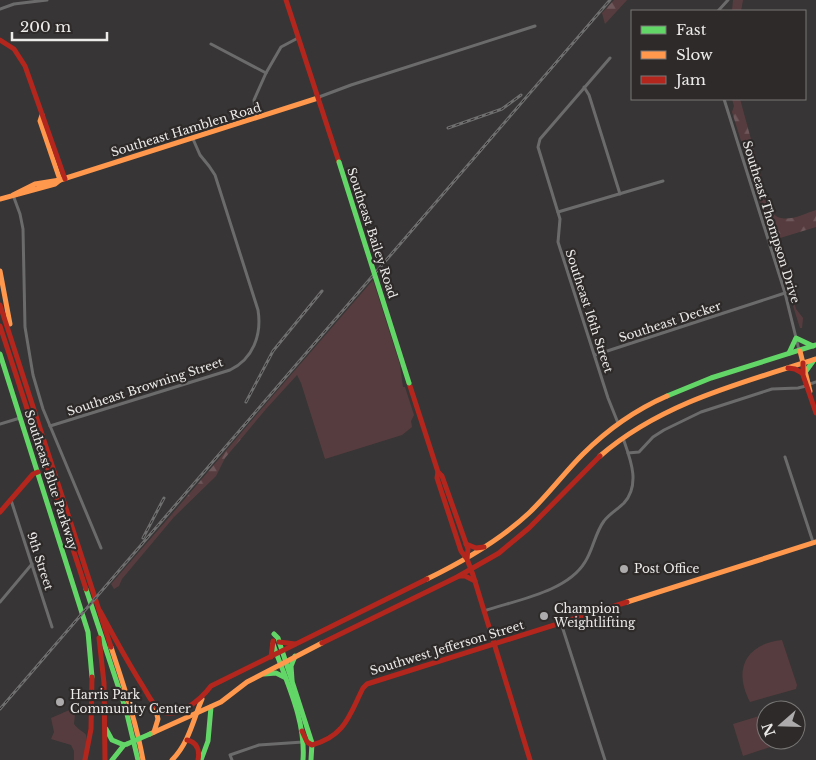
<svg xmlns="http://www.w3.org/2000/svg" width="816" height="760" font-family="'Libre Baskerville',serif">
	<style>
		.green { fill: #573c3f }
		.forest { fill: url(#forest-firs) }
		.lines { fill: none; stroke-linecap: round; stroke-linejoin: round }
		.street { stroke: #6c6b6b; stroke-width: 3 }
		.fast { stroke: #63d668; stroke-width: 5 }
		.slow { stroke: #ff974d; stroke-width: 5 }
		.jam { stroke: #b3261e; stroke-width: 5 }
		.rail-casing { stroke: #6f6f6f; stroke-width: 3 }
		.rail { stroke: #2e2a2a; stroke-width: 1; stroke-dasharray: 4; stroke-linecap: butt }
		.fast-bridge { stroke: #63d668; stroke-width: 5 }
		.poi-dot { fill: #adabab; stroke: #2e2a2a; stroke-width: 2 }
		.labels { text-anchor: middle; stroke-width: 4.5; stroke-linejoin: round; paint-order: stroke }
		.street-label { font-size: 12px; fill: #edeaea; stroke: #2e2a2a }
		.poi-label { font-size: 12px; fill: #edeaea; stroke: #2e2a2a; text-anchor: start }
	</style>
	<defs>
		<pattern id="forest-firs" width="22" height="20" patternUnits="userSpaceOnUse" patternTransform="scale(1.25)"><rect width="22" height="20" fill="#573c3f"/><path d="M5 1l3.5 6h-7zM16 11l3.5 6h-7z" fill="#6f585b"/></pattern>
	</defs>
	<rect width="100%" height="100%" fill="#373535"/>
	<g class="green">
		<path d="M373 280 400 365 403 387H405L414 415 411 421 412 427 402 435 325 459 301 383 297 375 266 409 264 406Z"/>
		<path d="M172 514 174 517 122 579 119 586 114 589 111 584Z"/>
		<path d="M782 640 797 685 796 689 750 702C733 670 745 644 782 640Z"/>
		<path d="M74 708 72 713 75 714 74 724C77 729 86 733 86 735 88 739 84 755 84 760H74V751L71 745 51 739 54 732 51 718Z"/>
		<path d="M766 714V740H791L743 756 733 724Z"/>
	</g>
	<g class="forest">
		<path d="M614 0H627L605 24 602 13Z"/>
		<path d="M733 0H743L741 11H732Z"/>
		<path d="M732 99H740L770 209C779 227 801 215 816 210V227L780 238 777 241 776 245 796 309 803 318 802 328H800L732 112 734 106Z"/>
		<path d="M264 406 266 409 225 458 216 476 174 517 172 514Z"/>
	</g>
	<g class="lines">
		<g class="street">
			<path d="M0 9 14 4 47 0"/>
			<path d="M718 11 728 0"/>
			<path d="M211 44 266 73"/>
			<path d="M610 58 540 139 538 147 560 219 558 242 608 398 618 423"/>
			<path d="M584 87 589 95 620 194"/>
			<path d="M319 97 351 85 535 26"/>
			<path d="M724 99 785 293 799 350"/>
			<path d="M256 118 254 100 266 73 281 47 298 38"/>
			<path d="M13 195 20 214 23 229 25 327 33 375 43 409 101 548"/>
			<path d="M558 212 663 181"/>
			<path d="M595 355 785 293"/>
			<path d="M810 384 816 382"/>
			<path d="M0 424 20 418"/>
			<path d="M50 426 230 370C253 359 262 335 258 310L215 175 209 166 200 155 193 139"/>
			<path d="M628 453 639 452 653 437 664 430 701 412 772 389 798 388 806 386"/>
			<path d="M785 457 813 542"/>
			<path d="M11 500 52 627"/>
			<path d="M0 602 32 564"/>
			<path d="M484 611C516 600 567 592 585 562 593 550 595 533 604 521 609 514 618 509 624 503 641 484 630 458 623 438"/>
			<path d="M561 623 605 760"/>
			<path d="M232 760 230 755 259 745 303 742"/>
		</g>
		<g class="fast">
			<path d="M789 353 796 338 813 346"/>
			<path d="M0 354 88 632 92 677"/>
			<path d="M806 371 814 360"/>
			<path d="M667 396 711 378 816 345"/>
			<path d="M86 589 126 710 138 760"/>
			<path d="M274 634 278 638 312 743 311 760"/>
			<path d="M273 644C286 681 306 720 303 760"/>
			<path d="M264 674 276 673 284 677"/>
			<path d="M292 680 291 666 295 656"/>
			<path d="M106 729 112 740 124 745 127 744"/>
			<path d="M112 760 124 745"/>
			<path d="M201 760 208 741 211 707"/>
		</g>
		<g class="slow">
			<path d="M42 115 40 121 60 180 318 98"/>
			<path d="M0 199 55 184 60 180 35 184 13 195"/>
			<path d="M0 271 10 324"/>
			<path d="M800 351 810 391"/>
			<path d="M600 456C661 403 741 383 816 359"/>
			<path d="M427 579C464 561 499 541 529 513 548 495 564 473 583 454 607 430 635 410 667 396"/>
			<path d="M627 602 816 542"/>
			<path d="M111 647C123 684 136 721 143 760"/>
			<path d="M154 732 158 719 155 707"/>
			<path d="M150 734 221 702 247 682 322 643"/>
			<path d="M172 760C189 743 193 720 202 699"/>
		</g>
		<g class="jam">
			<path d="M286 0 339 162"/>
			<path d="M0 40 14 49 25 66 65 179"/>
			<path d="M0 305 111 647"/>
			<path d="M0 326 86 589"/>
			<path d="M803 363V375L816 413"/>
			<path d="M788 368 795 369 802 373"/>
			<path d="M409 383 438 472 442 476 468 549 467 558"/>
			<path d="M438 472 437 478 461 551 467 559 473 575 530 760"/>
			<path d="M0 512 33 474 38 472"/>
			<path d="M466 544 476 548 484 547"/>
			<path d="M460 576H465L475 581"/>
			<path d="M100 611C114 637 128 663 144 688 148 695 153 705 160 710 176 722 202 698 211 686L427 579"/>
			<path d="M99 638 104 683 105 760"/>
			<path d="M279 642 295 644"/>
			<path d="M322 643 457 577 499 553 529 528 600 456"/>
			<path d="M271 657 273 641"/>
			<path d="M302 731 307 742 312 745C345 736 349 716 363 688L367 684 627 602"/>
			<path d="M187 740C197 742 200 750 198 760"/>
			<path d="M85 760 91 729 92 677"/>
		</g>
		<g class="rail-casing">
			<g id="rail">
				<path d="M448 128 502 109 521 95"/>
				<path d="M246 402 273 351 322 291"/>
				<path d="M143 538 164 498"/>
				<path d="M0 709 610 0"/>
			</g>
		</g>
		<use href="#rail" class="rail"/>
		<g class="fast-bridge">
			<path d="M339 162 409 383"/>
			<path d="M127 744 150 734"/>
		</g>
	</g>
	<g class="poi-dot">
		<circle cx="624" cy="569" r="5"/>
		<circle cx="544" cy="616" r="5"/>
		<circle cx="60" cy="702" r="5"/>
	</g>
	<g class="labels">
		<g class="street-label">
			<text transform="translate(186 130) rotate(-17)" y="4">Southeast Hamblen Road</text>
			<text transform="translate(771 222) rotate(73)" y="4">Southeast Thompson Drive</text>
			<text transform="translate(372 233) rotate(72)" y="4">Southeast Bailey Road</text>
			<text transform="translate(589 311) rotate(72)" y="4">Southeast 16th Street</text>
			<text transform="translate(670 322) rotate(-18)" y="4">Southeast Decker</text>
			<text transform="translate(145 387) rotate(-18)" y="4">Southeast Browning Street</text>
			<text transform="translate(51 480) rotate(72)" y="4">Southeast Blue Parkway</text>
			<text transform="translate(40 561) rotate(72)" y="4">9th Street</text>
			<text transform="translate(447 648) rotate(-17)" y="4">Southwest Jefferson Street</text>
		</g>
		<g class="poi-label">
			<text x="634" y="573">Post Office</text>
			<text x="554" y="613">Champion<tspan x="554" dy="14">Weightlifting</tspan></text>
			<text x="70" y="699">Harris Park<tspan x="70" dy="14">Community Center</tspan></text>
		</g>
	</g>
	<rect x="631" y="10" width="175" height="90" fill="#2e2a2a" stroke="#7a7777"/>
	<rect x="641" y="26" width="25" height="8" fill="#63d668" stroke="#7a7777"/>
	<text x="676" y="35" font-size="15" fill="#edeaea">Fast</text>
	<rect x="641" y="51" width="25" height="8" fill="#ff974d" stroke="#7a7777"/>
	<text x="676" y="60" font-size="15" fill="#edeaea">Slow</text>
	<rect x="641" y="76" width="25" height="8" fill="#b3261e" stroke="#7a7777"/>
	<text x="676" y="85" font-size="15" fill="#edeaea">Jam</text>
	<g transform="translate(781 725) rotate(250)"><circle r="24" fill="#2e2a2a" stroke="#7a7777"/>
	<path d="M0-4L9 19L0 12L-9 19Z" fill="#adabab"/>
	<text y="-8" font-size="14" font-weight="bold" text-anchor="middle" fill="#edeaea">N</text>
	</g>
	<path d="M12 32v8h95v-8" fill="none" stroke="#edeaea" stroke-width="2.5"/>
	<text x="20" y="32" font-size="15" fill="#edeaea" stroke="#2e2a2a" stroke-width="4" paint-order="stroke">200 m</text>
</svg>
